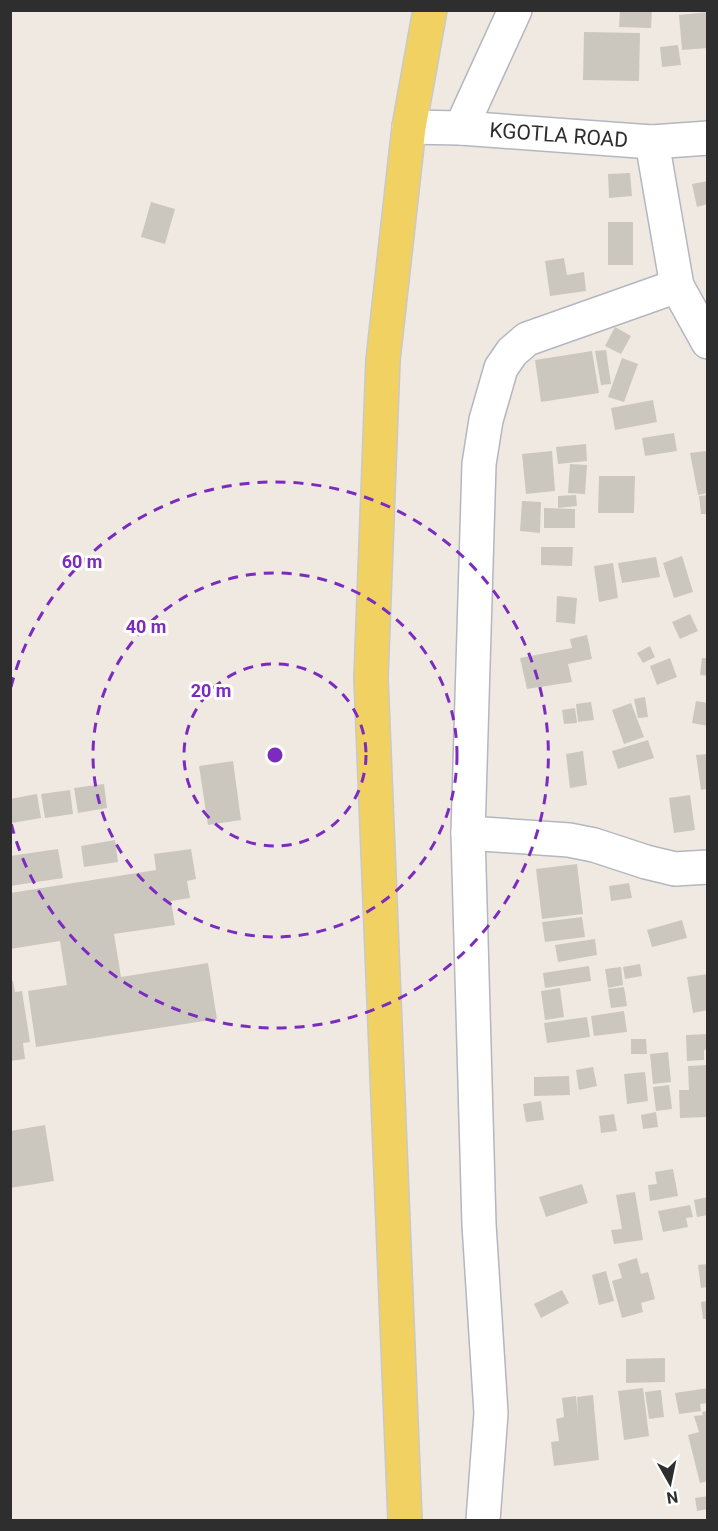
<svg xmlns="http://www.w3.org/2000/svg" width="718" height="1531" font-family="Roboto,sans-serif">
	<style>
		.building { fill: #cbc7bf }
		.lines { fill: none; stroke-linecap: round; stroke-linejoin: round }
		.street-casing { stroke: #b4b7c1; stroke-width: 36 }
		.primary-casing { stroke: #c9c9c9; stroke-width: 36 }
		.street { stroke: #fff; stroke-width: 33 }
		.primary { stroke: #f2d163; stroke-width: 33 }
		.ring { fill: none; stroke: #7b2cbf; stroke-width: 3; stroke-dasharray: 10 8 }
		.labels { text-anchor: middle; stroke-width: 6; stroke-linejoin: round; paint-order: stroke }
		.street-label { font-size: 21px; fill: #2e2e2e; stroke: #fff }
		.centre { fill: #7b2cbf; stroke: #fff; stroke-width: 3 }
		.ring-label { font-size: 18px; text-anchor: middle; font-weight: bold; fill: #7b2cbf; stroke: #fff; stroke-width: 6; stroke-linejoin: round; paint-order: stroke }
	</style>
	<rect width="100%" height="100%" fill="#efe9e1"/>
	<g class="building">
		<path d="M620 10H652L651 28 619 27Z"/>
		<path d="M708 12V48L682 50 679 15Z"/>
		<path d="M584 32 640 33 639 81 583 80Z"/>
		<path d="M678 45 681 65 662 67 660 47Z"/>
		<path d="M630 173 632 196 609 198 608 174Z"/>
		<path d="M708 181V204L697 207 692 184Z"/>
		<path d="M151 202 175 209 165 244 141 237Z"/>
		<rect x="608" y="222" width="25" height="43"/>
		<path d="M564 258 567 275 584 272 586 291 550 296 545 261Z"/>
		<path d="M615 327 631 336 621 354 605 346Z"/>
		<path d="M606 350 611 384 601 385 595 351Z"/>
		<path d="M592 351 599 393 541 402 535 360Z"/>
		<path d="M622 358 638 364 624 402 608 397Z"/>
		<path d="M653 400 657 422 615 430 611 408Z"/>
		<path d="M674 433 677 451 645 456 642 438Z"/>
		<path d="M586 444 587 461 558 464 556 447Z"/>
		<path d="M552 451 555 491 526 494 522 454Z"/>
		<path d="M706 451 708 493 698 495 690 453Z"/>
		<path d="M570 464 587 465 585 494 568 493Z"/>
		<path d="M599 476H635L634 513H598Z"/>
		<path d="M576 495 577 506 558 508V496Z"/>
		<path d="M708 495V514H701L699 496Z"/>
		<path d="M522 501 541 502 540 533 520 531Z"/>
		<path d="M544 508 575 509V528H544Z"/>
		<path d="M541 547H573L572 566 541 565Z"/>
		<path d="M682 556 693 592 674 598 663 563Z"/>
		<path d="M656 557 660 577 622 583 618 563Z"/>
		<path d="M613 563 618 598 599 602 594 566Z"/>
		<path d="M557 596 577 598 575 624 556 622Z"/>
		<path d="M690 614 698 631 680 639 672 622Z"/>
		<path d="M587 635 592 659 568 664 572 682 527 689 520 658 572 648 570 639Z"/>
		<path d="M650 646 655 657 643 663 637 653Z"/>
		<path d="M670 658 677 677 657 685 650 666Z"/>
		<path d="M702 658H708V676L700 675Z"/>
		<path d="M645 697 648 717 638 718 634 699Z"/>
		<path d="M696 701 708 703V726L692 723Z"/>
		<path d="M591 702 594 720 578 722 576 704Z"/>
		<path d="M631 703 644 737 624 744 612 710Z"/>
		<path d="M575 708 577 723 564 724 562 710Z"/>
		<path d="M648 740 654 758 618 769 612 751Z"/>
		<path d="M583 751 587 785 570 788 566 754Z"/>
		<path d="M708 754V789L701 790 696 755Z"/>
		<path d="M233 761 241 820 208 825 199 766Z"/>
		<path d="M104 784 107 808 78 813 74 788Z"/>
		<path d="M70 790 73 814 45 818 41 794Z"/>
		<path d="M37 794 41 818 12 823 10 799Z"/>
		<path d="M690 795 695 830 674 833 669 798Z"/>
		<path d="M115 840 118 862 84 867 81 846Z"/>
		<path d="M58 849 63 878 10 886V856Z"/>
		<path d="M191 849 196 879 187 881 190 898 171 901 175 925 114 934 121 977 208 963 217 1019 36 1047 28 991 67 985 60 941 10 949V893L156 870 154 854Z"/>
		<path d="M577 864 583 914 542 919 536 869Z"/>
		<path d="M629 883 632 898 611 901 609 886Z"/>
		<path d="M582 917 585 937 545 942 542 922Z"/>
		<path d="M682 920 687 938 652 947 647 930Z"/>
		<path d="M595 939 597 955 558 962 555 945Z"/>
		<path d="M640 964 642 976 625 979 623 967Z"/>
		<path d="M589 966 591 981 545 988 543 973Z"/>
		<path d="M621 967 623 985 608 988 605 969Z"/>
		<path d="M708 974V1010L693 1013 687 977Z"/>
		<path d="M10 981H13L15 992 22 991 30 1042 23 1043 25 1059 10 1061Z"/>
		<path d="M624 987 627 1006 611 1008 608 989Z"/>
		<path d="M560 988 564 1017 545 1020 541 991Z"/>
		<path d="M624 1011 627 1032 594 1036 591 1016Z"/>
		<path d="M587 1017 590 1037 547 1043 544 1023Z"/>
		<path d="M708 1034V1049L704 1050V1060L687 1061 686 1035Z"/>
		<path d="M631 1039H646L647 1054H631Z"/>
		<path d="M668 1052 671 1082 653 1084 650 1054Z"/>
		<path d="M708 1065V1117L680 1118 679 1090H689L688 1066Z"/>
		<path d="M593 1067 597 1086 579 1090 576 1070Z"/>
		<path d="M645 1072 648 1101 627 1104 624 1074Z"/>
		<path d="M569 1076 570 1095 534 1096V1077Z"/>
		<path d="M669 1085 672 1109 656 1111 653 1087Z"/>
		<path d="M541 1101 544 1120 526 1122 523 1104Z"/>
		<path d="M656 1112 658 1127 643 1129 641 1115Z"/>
		<path d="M614 1114 617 1131 601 1133 599 1116Z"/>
		<path d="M45 1125 54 1181 10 1188V1131Z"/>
		<path d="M673 1169 678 1196 650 1201 648 1185 657 1184 655 1172Z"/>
		<path d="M582 1184 588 1203 546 1217 539 1197Z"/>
		<path d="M635 1192 643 1240 614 1244 611 1230 622 1229 616 1195Z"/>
		<path d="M708 1197V1215L697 1217 694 1200Z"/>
		<path d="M690 1205 693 1217 686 1218 688 1227 663 1232 658 1211Z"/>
		<path d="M637 1258 641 1274 648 1272 655 1299 641 1303 643 1312 622 1318 612 1281 622 1278 618 1264Z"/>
		<path d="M708 1264V1287L701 1288 698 1265Z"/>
		<path d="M606 1271 614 1301 599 1305 592 1275Z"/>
		<path d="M562 1290 569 1303 541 1318 534 1304Z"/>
		<path d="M708 1301V1319H703L701 1302Z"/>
		<path d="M665 1358V1382L626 1383V1359Z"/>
		<path d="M643 1388 649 1436 624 1440 618 1391Z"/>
		<path d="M708 1388V1403L700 1404 701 1411 679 1414 675 1393Z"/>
		<path d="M661 1390 664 1417 649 1419 645 1392Z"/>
		<path d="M593 1395 599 1460 554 1466 551 1442 559 1441 556 1419 564 1417 562 1398 576 1396 578 1416 577 1397Z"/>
		<path d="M708 1411V1481L700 1483 688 1435 699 1432 694 1416 703 1415 702 1412Z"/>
		<path d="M708 1496V1509L697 1511 695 1498Z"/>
	</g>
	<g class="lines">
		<g class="street-casing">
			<g id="street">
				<path id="s1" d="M409 127 461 128 652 142 708 138"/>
				<path d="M461 128 515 10"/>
				<path d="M652 142 677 286 708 342"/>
				<path d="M468 833 569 840 594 845 646 862 675 869 708 867"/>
				<path d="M483 1520 491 1413 479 1224 468 833 479 464 486 420 501 368 512 352 527 339 677 286"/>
			</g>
		</g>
		<g class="primary-casing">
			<path id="primary" d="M405 1520 371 678 383 360 409 127 430 10"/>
		</g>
		<use href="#street" class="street"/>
		<use href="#primary" class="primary"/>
	</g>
	<g class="ring">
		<circle cx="275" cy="755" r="91"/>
		<circle cx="275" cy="755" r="182"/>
		<path d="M11 687A273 273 0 1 1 11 823"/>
	</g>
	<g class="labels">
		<g class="street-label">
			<text dy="7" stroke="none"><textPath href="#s1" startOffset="150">KGOTLA ROAD</textPath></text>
		</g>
	</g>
	<circle cx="275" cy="755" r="9" class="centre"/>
	<g class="ring-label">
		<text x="82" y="568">60 m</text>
		<text x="146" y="633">40 m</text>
		<text x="211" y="697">20 m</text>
	</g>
	<rect width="718" height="1531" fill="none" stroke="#2e2e2e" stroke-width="24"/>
	<g transform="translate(670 1483) rotate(171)" stroke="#ffffff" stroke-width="4.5" paint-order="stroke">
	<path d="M0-4.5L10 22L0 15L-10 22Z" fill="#2e2e2e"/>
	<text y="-9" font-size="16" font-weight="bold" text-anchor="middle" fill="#2e2e2e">N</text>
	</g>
</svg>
